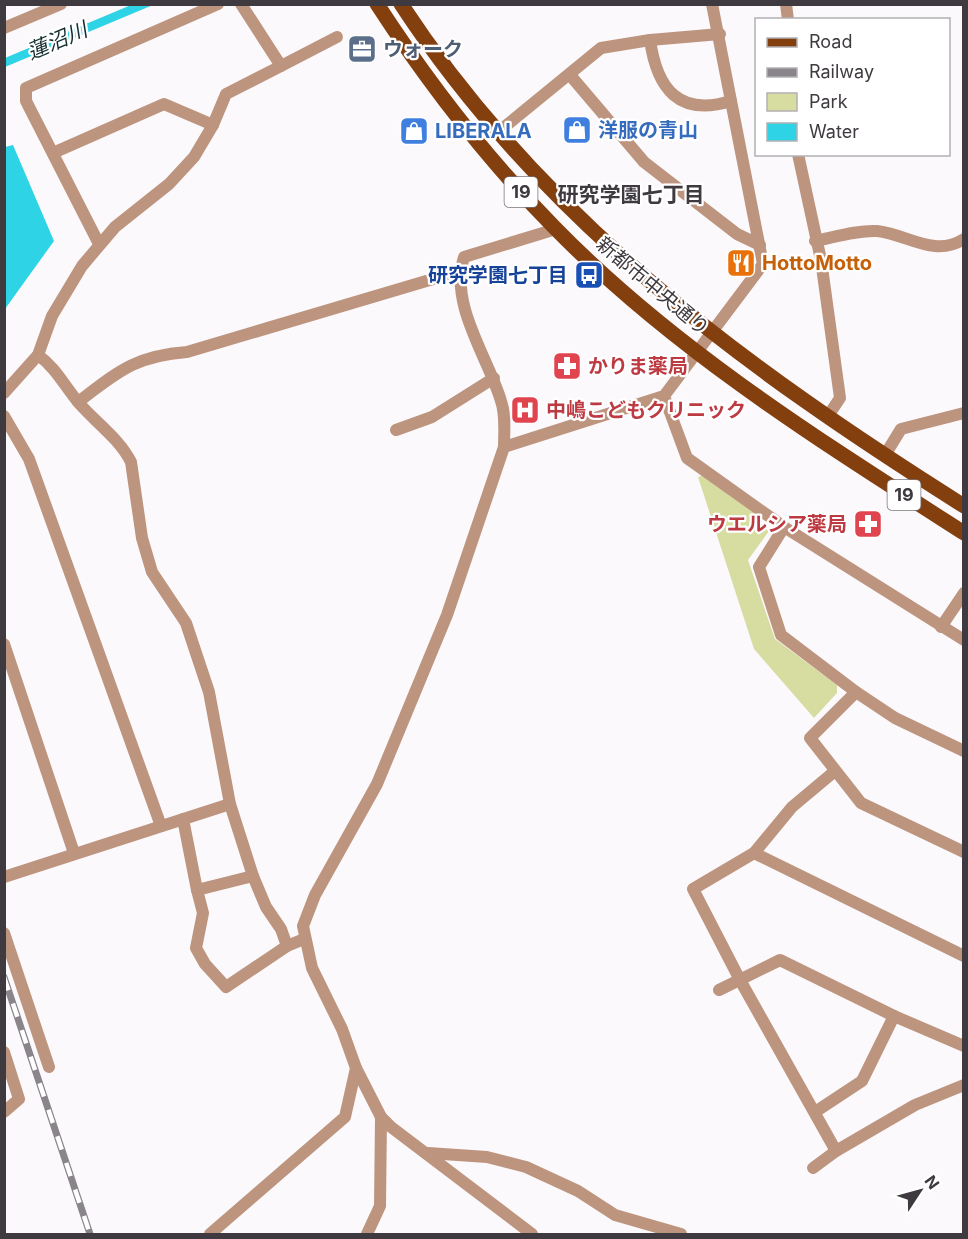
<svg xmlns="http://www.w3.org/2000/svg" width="968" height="1239" font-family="Inter,'Noto Sans JP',sans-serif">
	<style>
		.green { fill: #d7dda1 }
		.water { fill: #2ed3e6 }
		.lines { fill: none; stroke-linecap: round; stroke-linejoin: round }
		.minor { stroke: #bd957f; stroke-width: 12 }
		.primary { stroke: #833f0e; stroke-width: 15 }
		.rail-casing { stroke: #89858a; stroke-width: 7 }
		.rail { stroke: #fff; stroke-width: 4.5; stroke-dasharray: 14; stroke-linecap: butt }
		.labels { text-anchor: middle; stroke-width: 4.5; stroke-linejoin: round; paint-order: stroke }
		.shield { fill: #fff; stroke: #797579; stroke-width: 1.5 }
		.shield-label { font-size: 18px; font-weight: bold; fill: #3f3a40 }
		.service-label { font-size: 20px; font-weight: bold; fill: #4e5e75; stroke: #fff; text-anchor: start }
		.shop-label { font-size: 20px; font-weight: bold; fill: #366cbe; stroke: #fff; text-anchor: start }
		.food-label { font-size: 20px; font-weight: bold; fill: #c56008; stroke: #fff; text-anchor: start }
		.transit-label { font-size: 20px; font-weight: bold; fill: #164399; stroke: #fff; text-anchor: end }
		.street-label { font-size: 20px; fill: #3f3a40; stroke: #fff }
		.health-label { font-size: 20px; font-weight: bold; fill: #be3a42; stroke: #fff; text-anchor: start }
		.water-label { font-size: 21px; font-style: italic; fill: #152e31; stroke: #fff }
		.neighbourhood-label { font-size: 21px; font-weight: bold; fill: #3f3a40; stroke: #fff }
	</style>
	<rect width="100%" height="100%" fill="#fcf9fd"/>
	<path class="green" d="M704 475 761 517 758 522 769 531 748 560 775 639 837 685V693L814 718 754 649 698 477Z"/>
	<g class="water">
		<path d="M131 5H153L5 67V58Z"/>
		<path d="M13 145 54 241 5 309V147Z"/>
	</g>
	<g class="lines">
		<g class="minor">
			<path d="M786 4 788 20"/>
			<path d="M4 28 61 4"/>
			<path d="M650 40C657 89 679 117 731 101"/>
			<path d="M281 66 337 37"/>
			<path d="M570 75 644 162 737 234 760 245"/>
			<path d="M497 133 601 48 650 40 720 34"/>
			<path d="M53 153 164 104 213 125"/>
			<path d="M798 154 821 260 840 398 828 416"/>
			<path d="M815 241C835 237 857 230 877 231 907 234 934 258 964 239"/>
			<path d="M99 244 26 101V88L218 4"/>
			<path d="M38 355C56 368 64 385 78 402 95 422 119 438 131 462L142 538 152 572 186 623 209 692 230 804 253 876 266 907 281 929 287 946 304 939"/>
			<path d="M4 393 38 355 52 316 82 266 115 227 169 184 194 157 213 125 226 94 281 66 241 4"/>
			<path d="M664 396 687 458 784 527 964 640"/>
			<path d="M78 402C119 371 135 356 187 352L460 271"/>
			<path d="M4 416 29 459 161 826"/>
			<path d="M396 430 432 417 494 378"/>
			<path d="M504 447C504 433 506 415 501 401 488 357 449 305 464 257L556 229"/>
			<path d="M885 455 901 429 964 413"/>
			<path d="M784 527 759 567 781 635 856 692 810 738 861 803 964 852"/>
			<path d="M941 627 964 593"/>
			<path d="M4 644 74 853"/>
			<path d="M856 692 895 718 964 751"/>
			<path d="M835 771 792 807 754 853 693 889 740 980 836 1151 915 1105 964 1085"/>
			<path d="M183 819 197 890"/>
			<path d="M754 853 964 956"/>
			<path d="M253 876 197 890 203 913 196 948 205 964 226 987 287 946"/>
			<path d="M4 877 230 804"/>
			<path d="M4 933 49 1067"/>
			<path d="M719 990 780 960 894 1016 964 1046"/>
			<path d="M4 1052 19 1099 4 1112"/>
			<path d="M356 1068 381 1117 391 1127 532 1234"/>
			<path d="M815 1112 862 1081 894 1016"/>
			<path d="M428 1153 487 1157 526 1167 578 1191 615 1215 681 1234"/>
			<path d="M813 1168 836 1151"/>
			<path d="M210 1234 345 1117 356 1068 342 1029 312 968 303 926 315 895 377 784 447 615 504 447 664 396 763 264 712 4"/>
			<path d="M367 1234 380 1206 381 1117"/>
		</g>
		<g class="primary">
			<path d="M377 4C429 84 488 160 554 227 673 349 822 442 964 533"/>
			<path d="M401 4C543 221 748 370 964 506"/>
		</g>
		<g class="rail-casing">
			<path id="rail" d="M4 977 90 1234"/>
		</g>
		<use href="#rail" class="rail"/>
	</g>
	<defs>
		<g id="office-square" transform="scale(1.5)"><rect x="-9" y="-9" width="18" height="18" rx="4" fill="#5c6f8a" stroke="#fff"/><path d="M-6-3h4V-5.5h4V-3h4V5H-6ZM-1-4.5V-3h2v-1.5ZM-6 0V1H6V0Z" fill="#fff"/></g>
		<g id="shop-square" transform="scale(1.5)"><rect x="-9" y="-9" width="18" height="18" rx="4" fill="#3f7fe0" stroke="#fff"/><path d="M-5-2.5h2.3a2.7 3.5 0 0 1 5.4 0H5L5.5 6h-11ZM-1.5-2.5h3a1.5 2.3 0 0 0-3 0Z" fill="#fff"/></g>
		<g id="restaurant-square" transform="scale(1.5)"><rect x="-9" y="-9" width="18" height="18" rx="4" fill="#e8710a" stroke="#fff"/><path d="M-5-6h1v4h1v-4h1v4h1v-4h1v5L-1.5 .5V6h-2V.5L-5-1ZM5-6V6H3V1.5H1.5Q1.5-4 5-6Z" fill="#fff"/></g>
		<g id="bus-square" transform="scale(1.5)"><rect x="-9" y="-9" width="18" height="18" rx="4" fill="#1a4fb4" stroke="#fff"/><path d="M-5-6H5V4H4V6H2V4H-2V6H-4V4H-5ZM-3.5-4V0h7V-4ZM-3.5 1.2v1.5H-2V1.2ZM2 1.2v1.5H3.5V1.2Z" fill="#fff"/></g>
		<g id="pharmacy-square" transform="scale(1.5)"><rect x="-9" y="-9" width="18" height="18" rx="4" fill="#e0444e" stroke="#fff"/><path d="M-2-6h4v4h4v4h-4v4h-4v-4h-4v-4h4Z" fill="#fff"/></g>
		<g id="hospital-square" transform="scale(1.5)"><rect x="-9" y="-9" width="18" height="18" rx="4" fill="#e0444e" stroke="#fff"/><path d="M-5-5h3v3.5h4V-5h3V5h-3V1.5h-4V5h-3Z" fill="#fff"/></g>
	</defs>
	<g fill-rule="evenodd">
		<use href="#office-square" x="362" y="49"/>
		<use href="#shop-square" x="577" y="130"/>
		<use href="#shop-square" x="414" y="131"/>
		<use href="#restaurant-square" x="741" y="263"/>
		<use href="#bus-square" x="589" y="275"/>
		<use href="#pharmacy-square" x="567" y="366"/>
		<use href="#hospital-square" x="525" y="410"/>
		<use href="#pharmacy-square" x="868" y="524"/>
	</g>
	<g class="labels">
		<g class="shield">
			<rect x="504.5" y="177" width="33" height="30" rx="4.5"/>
			<rect x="887.5" y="480" width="33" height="30" rx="4.5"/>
		</g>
		<g class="shield-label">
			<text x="521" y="198">19</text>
			<text x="904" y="501">19</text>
		</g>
		<g class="service-label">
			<text x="383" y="56">ウォーク</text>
		</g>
		<g class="shop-label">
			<text x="598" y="137">洋服の青山</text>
			<text x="435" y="138">LIBERALA</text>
		</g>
		<g class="food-label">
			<text x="762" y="270">HottoMotto</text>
		</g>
		<g class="transit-label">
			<text x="568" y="282">研究学園七丁目</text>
		</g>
		<g class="street-label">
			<text transform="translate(653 286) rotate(40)" y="7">新都市中央通り</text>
		</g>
		<g class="health-label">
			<text x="588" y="373">かりま薬局</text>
			<text x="546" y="417">中嶋こどもクリニック</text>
			<text x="847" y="531" text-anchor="end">ウエルシア薬局</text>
		</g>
		<g class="water-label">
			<text transform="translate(57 41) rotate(-23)" y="7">蓮沼川</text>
		</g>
		<g class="neighbourhood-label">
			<text x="631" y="202">研究学園七丁目</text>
		</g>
	</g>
	<rect width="968" height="1239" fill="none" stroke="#3f3a40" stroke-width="12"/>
	<rect x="755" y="18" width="195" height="138" fill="#ffffff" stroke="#b2b0b3" stroke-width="1.5"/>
	<rect x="767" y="38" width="30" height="9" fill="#833f0e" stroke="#b2b0b3" stroke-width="1.5"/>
	<text x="809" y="48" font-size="18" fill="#3f3a40">Road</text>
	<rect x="767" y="68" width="30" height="9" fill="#89858a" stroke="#b2b0b3" stroke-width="1.5"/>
	<text x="809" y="78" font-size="18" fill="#3f3a40">Railway</text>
	<rect x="767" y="93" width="30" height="18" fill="#d7dda1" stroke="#b2b0b3" stroke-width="1.5"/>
	<text x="809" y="108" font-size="18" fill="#3f3a40">Park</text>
	<rect x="767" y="123" width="30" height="18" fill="#2ed3e6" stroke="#b2b0b3" stroke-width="1.5"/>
	<text x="809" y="138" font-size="18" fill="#3f3a40">Water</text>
	<g transform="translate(920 1191) rotate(54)" stroke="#ffffff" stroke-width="4.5" paint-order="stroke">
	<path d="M0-4.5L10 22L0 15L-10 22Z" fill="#3f3a40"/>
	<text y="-9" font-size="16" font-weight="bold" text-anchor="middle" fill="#3f3a40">N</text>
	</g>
</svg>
